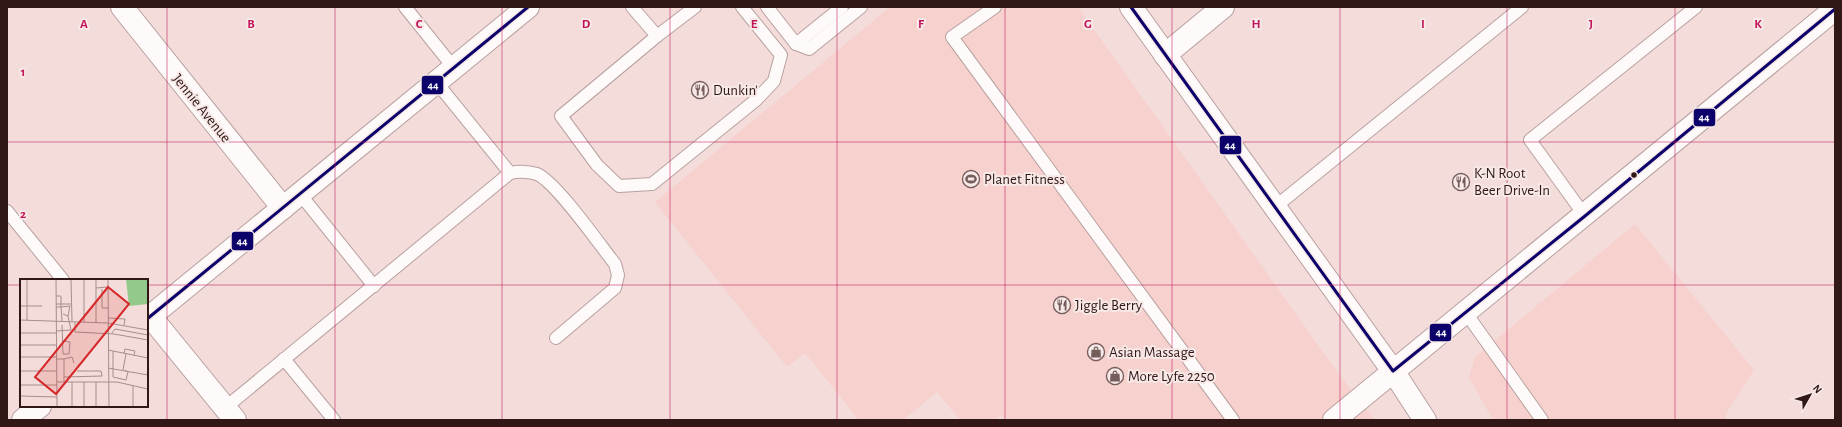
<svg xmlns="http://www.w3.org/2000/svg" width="1842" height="427" font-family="'Alegreya Sans',sans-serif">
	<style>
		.built { fill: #f6d1ce }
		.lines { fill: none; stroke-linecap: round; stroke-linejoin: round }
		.service-casing { stroke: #b8a19f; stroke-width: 14 }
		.minor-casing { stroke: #b8a19f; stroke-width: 24 }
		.tertiary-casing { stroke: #b8a19f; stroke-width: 24 }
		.secondary-casing { stroke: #b8a19f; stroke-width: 24 }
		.service { stroke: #fdfaf9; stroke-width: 12 }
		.minor { stroke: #fdfaf9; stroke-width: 22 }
		.tertiary { stroke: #fdfaf9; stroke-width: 22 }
		.secondary { stroke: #fdfaf9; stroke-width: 22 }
		.bus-1-casing { stroke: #f7e9e7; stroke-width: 6 }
		.bus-1 { stroke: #0c006b; stroke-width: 3 }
		.grid { fill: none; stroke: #c2185b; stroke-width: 1; stroke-opacity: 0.55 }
		.bus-dot { fill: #311817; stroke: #f7e9e7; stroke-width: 1.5 }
		.labels { text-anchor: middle; stroke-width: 4; stroke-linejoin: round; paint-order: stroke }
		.poi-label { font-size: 15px; fill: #311817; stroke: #f7e9e7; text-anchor: start }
		.street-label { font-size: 15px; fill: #311817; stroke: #f7e9e7 }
		.inset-road { fill: none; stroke: #a68e8c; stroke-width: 1 }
		.view { fill: #d62828; fill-opacity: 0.15; stroke: #d62828; stroke-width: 2 }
		.inset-edge { fill: none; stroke: #311817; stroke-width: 2 }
		.grid-label { font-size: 13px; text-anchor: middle; font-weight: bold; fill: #c2185b; stroke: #f7e9e7; stroke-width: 4; stroke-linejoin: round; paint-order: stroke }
		.line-badge { stroke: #f7e9e7; stroke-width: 1.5 }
		.badge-label { font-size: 11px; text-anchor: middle; font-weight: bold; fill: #fff }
	</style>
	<rect width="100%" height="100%" fill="#f4dcda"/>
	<g class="built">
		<path d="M890 7H1078L1335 369 1375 420H1006L1001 415 995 420H960L937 392 903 420H859L805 353 787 367 655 202Z"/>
		<path d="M1635 224 1754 370 1727 412 1725 420H1493L1469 378 1475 357Z"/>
	</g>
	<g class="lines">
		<g class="service-casing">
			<g id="service">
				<path d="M405 7 454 68"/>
				<path d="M632 7 657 36"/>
				<path d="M695 7 657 36 561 116 597 165 619 186 652 184 756 100 774 81 781 55 742 7"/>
				<path d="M767 7 796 44 809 49 861 7"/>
				<path d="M995 7 952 37 1233 420"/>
				<path d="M796 44 842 7"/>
				<path d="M510 173C519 171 527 171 537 174 556 182 600 245 615 264L618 275 615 288 556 338"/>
				<path d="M300 194 374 286"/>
				<path d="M1275 207 1522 7"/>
				<path d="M7 211 63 280"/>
				<path d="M1585 216 1530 140 1696 7"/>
				<path d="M1466 313 1542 420"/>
				<path d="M284 359 334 420"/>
				<path d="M225 408 510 173 437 83"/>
			</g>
		</g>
		<g class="minor-casing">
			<g id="minor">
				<path d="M122 7 283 208"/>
				<path d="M1165 55 1223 7"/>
			</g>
		</g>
		<g class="tertiary-casing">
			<g id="tertiary">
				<path d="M150 316 235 420"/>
				<path d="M1334 420 1835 9"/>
			</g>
		</g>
		<g class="secondary-casing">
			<g id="secondary">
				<path d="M1131 7 1393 371 1425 420"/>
				<path d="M147 319 528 7"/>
				<path d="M23 420 40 406"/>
			</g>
		</g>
		<use href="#service" class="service"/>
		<use href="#minor" class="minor"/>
		<use href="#tertiary" class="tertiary"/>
		<use href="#secondary" class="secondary"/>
		<g class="bus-1-casing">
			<g id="bus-1">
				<path d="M1131 7 1393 371 1585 216 1835 9"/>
				<path d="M147 319 528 7"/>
			</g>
		</g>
		<use href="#bus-1" class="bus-1"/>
	</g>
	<path class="grid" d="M167 7V420M335 7V420M502 7V420M670 7V420M837 7V420M1005 7V420M1172 7V420M1340 7V420M1507 7V420M1675 7V420M7 142H1835M7 285H21M147 285H1835"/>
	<defs>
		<g id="restaurant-ring" transform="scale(0.9)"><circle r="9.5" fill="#f7e9e7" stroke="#755d5b" stroke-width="1.5"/><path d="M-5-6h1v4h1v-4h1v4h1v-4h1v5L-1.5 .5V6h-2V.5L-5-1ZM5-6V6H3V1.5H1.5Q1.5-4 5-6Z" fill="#755d5b"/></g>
		<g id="stadium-ring" transform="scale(0.9)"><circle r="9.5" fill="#f7e9e7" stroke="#755d5b" stroke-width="1.5"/><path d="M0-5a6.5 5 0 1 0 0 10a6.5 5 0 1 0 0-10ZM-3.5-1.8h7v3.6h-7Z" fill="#755d5b"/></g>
		<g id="shop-ring" transform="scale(0.9)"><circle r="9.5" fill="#f7e9e7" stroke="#755d5b" stroke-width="1.5"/><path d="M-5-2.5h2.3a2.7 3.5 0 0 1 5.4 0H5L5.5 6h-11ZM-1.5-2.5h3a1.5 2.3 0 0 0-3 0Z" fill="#755d5b"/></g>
	</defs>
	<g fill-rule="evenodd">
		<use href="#restaurant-ring" x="700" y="90"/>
		<use href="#stadium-ring" x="971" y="179"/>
		<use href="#restaurant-ring" x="1461" y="182"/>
		<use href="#restaurant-ring" x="1062" y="305"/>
		<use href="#shop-ring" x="1096" y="352"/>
		<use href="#shop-ring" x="1115" y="376"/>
	</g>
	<circle class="bus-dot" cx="1634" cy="175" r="3.5"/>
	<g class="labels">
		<g class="poi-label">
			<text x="713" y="95">Dunkin'</text>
			<text x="1474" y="178">K-N Root<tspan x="1474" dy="17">Beer Drive-In</tspan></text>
			<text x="984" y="184">Planet Fitness</text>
			<text x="1075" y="310">Jiggle Berry</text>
			<text x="1109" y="357">Asian Massage</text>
			<text x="1128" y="381">More Lyfe 2250</text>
		</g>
		<g class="street-label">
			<text transform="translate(202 108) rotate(51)" y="5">Jennie Avenue</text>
		</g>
	</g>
	<g transform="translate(20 279)">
		<rect width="128" height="128" fill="#f4dcda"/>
		<path d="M106 0H128V25L109 27Z" fill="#93ca8b"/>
		<path class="inset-road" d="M7 0V41M36 0 37 128M51 0 52 42M64 0V43M76 0V43M88 0 89 128M76 9 88 8M82 10V29H88M36 17H41V25H36M0 27H22M36 28H41L42 42M41 28 50 27 48 37M41 28V25H51M88 39 105 40 104 46M0 41 88 44 128 51M55 43V53L94 55 128 61M42 46 43 75H49L50 63 43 62M36 52 51 51 48 37 43 35M0 54H36M92 54 95 50 128 56M0 66H36M88 71 128 79M93 72V98L106 101 108 93 105 91M104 74 105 70 115 72 114 76M0 78H36M36 80H44V103M44 80 52 78 54 84M88 89 128 96M103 91 106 75M0 92H37M44 98 82 97 81 92H57M37 103H97L128 110M76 103V128M0 106H37M0 117 37 118M52 128V103M64 128V103M113 128V106"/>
		<path class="view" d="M88 8 109 25 36 115 15 98Z"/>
		<rect width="128" height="128" class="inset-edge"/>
	</g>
	<g class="grid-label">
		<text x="84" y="28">A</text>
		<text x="251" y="28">B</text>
		<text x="419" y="28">C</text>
		<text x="586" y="28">D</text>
		<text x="754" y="28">E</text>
		<text x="921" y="28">F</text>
		<text x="1088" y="28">G</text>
		<text x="1256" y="28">H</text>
		<text x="1423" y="28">I</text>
		<text x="1591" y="28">J</text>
		<text x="1758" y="28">K</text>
		<text x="23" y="76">1</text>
		<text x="23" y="218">2</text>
	</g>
	<g class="line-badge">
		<rect x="421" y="75" width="23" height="20" rx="4" fill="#0c006b"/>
		<rect x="1693" y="108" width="23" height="19" rx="4" fill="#0c006b"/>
		<rect x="1219" y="135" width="23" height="20" rx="4" fill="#0c006b"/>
		<rect x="231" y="231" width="23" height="20" rx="4" fill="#0c006b"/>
		<rect x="1429" y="323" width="23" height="19" rx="4" fill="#0c006b"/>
	</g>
	<g class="badge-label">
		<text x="433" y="89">44</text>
		<text x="1704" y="121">44</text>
		<text x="1230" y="149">44</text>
		<text x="242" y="245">44</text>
		<text x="1441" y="336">44</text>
	</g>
	<rect width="1842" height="427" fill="none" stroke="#311817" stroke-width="16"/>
	<g transform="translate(1810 395) rotate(51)" stroke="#f7e9e7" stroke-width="3" paint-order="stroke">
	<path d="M0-3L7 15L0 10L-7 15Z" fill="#311817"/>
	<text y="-6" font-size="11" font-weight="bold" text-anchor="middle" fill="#311817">N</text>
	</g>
</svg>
